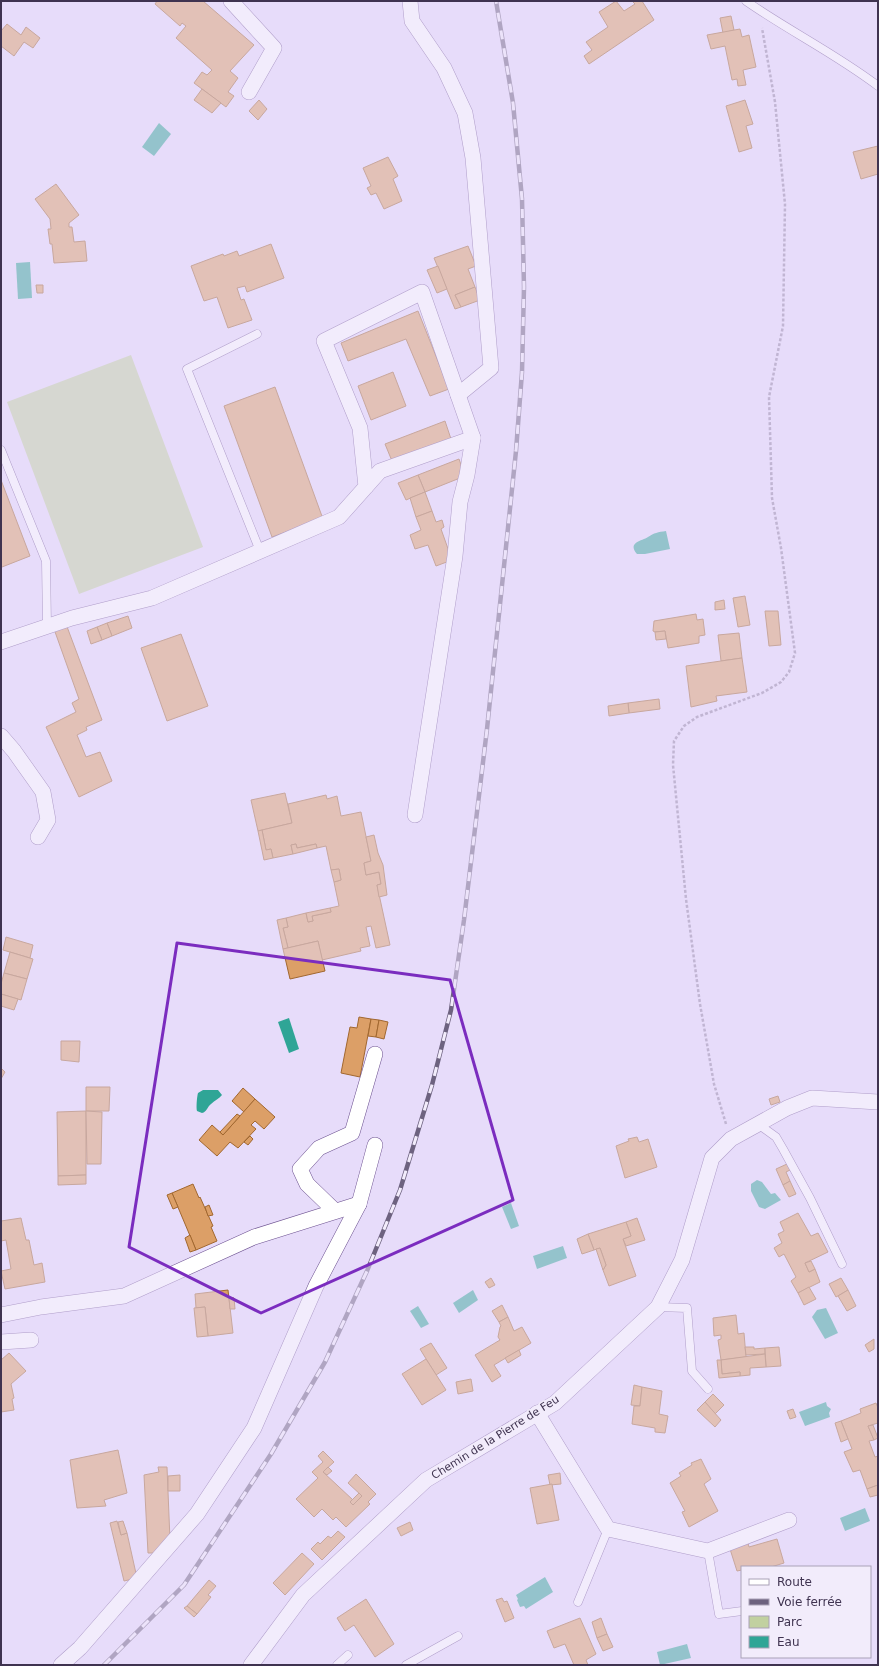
<svg xmlns="http://www.w3.org/2000/svg" width="879" height="1666" font-family="'DejaVu Sans',sans-serif">
	<style>
		.green { fill: #c1d0a0 }
		.water { fill: #2fa596 }
		.building { fill: #dc9f67; stroke: #a1672f }
		.lines { fill: none; stroke-linecap: round; stroke-linejoin: round }
		.lane-casing { stroke: #6d5291; stroke-width: 9 }
		.street-casing { stroke: #6d5291; stroke-width: 16 }
		.path { stroke: #9286a4; stroke-width: 2.5; stroke-dasharray: 3 2; stroke-linecap: butt }
		.lane { stroke: #fff; stroke-width: 8 }
		.street { stroke: #fff; stroke-width: 15 }
		.rail-casing { stroke: #6d627f; stroke-width: 4.5 }
		.rail { stroke: #f2ecfb; stroke-width: 3; stroke-dasharray: 9; stroke-linecap: butt }
		.marked { fill: none; stroke: #7b2cbf; stroke-width: 3; stroke-linejoin: round }
		.labels { text-anchor: middle; stroke-width: 3; stroke-linejoin: round; paint-order: stroke }
		.street-label { font-size: 11px; fill: #3f3350; stroke: #f2ecfb }
	</style>
	<rect width="100%" height="100%" fill="#e7dcfa"/>
	<path class="green" d="M131 355 203 547 79 594 7 402Z"/>
	<g class="water">
		<path d="M159 123 171 134 154 156 142 147Z"/>
		<path d="M30 262 32 298 18 299 16 263Z"/>
		<path d="M666 531 670 549 645 554H637C627 542 642 541 648 537 654 533 658 532 666 531Z"/>
		<path d="M289 1018 299 1049 289 1053 278 1022Z"/>
		<path d="M203 1090H218L222 1095C219 1099 215 1100 211 1104 207 1107 207 1112 202 1113L197 1111C196 1108 197 1096 198 1093Z"/>
		<path d="M757 1180 762 1182 771 1194 775 1193 781 1200 765 1209 759 1207 751 1191V1184Z"/>
		<path d="M511 1203 519 1226 511 1229 502 1207Z"/>
		<path d="M563 1246 567 1258 537 1269 533 1256Z"/>
		<path d="M473 1290 478 1300 459 1313 453 1303Z"/>
		<path d="M418 1306 429 1324 421 1328 410 1311Z"/>
		<path d="M826 1308 838 1333 825 1339 812 1317 817 1310Z"/>
		<path d="M826 1402 827 1406 831 1409 829 1413 830 1417 805 1426 799 1412Z"/>
		<path d="M865 1508 870 1521 845 1531 840 1518Z"/>
		<path d="M545 1577 553 1592 526 1609 524 1606 520 1607 517 1600 518 1599 516 1595Z"/>
		<path d="M687 1644 691 1658 660 1665 657 1652Z"/>
	</g>
	<g class="building">
		<path d="M157 1H203L254 45 230 71 238 78 228 92 234 96 226 107 194 83 202 72 207 75 212 70 176 38 186 26 182 23 180 26 155 4Z"/>
		<path d="M616 1 624 11 635 4 633 2 634 1H642L654 20 589 64 584 56 592 50 586 42 608 27 599 12Z"/>
		<path d="M731 16 734 30 723 33 720 18Z"/>
		<path d="M7 24 21 35 26 27 40 38 33 48 24 42 14 56 1 46V31Z"/>
		<path d="M740 29 742 37 749 35 756 67 743 70 746 85 738 86 737 79 732 80 725 46 711 49 707 35Z"/>
		<path d="M202 89 221 103 212 113 194 100Z"/>
		<path d="M259 100 267 109 258 120 249 111Z"/>
		<path d="M745 100 753 124 746 126 752 148 739 152 726 106Z"/>
		<path d="M878 146V174L861 179 853 152Z"/>
		<path d="M388 157 398 176 393 179 402 201 384 209 376 193 371 195 367 188 371 186 363 168Z"/>
		<path d="M56 184 79 215 69 223V227H72L74 242 85 241 87 261 54 263 52 244H50L48 229H51L50 219 35 199Z"/>
		<path d="M271 244 284 278 247 292 245 286 237 288 241 300 244 299 252 320 228 328 217 297 204 301 191 266 223 254 224 256 237 251 239 256Z"/>
		<path d="M468 246 476 266 468 269 475 287 455 295 461 307 455 309 434 258Z"/>
		<path d="M438 266 447 289 437 293 427 270Z"/>
		<path d="M36 285H43V293H37Z"/>
		<path d="M475 287 480 300 461 307 455 295Z"/>
		<path d="M418 311 449 389 430 396 406 339 348 361 341 343Z"/>
		<path d="M393 372 406 406 371 420 358 386Z"/>
		<path d="M275 387 323 519 272 537 224 406Z"/>
		<path d="M445 421 451 439 392 461 385 444Z"/>
		<path d="M459 459 465 476 425 492 418 475Z"/>
		<path d="M418 475 425 492 406 500 398 483Z"/>
		<path d="M1 480 30 556 2 567 1 566Z"/>
		<path d="M425 492 432 511 416 517 410 498Z"/>
		<path d="M432 511 436 522 442 520 444 527 441 529 452 560 436 566 428 545 415 549 410 535 421 530 416 517Z"/>
		<path d="M745 596 750 625 738 627 733 598Z"/>
		<path d="M724 600 725 609 715 610V602Z"/>
		<path d="M765 611H778L781 645 769 646Z"/>
		<path d="M696 614 697 620 703 619 705 635 699 636V643L668 648 665 631 655 632 653 631 654 621Z"/>
		<path d="M128 616 132 628 112 636 107 623Z"/>
		<path d="M107 623 112 636 102 640 97 627Z"/>
		<path d="M66 624 102 720 86 727 87 730 77 735 86 757 100 752 112 781 79 797 46 727 76 712 72 703 79 699 54 629Z"/>
		<path d="M97 627 102 640 91 644 87 631Z"/>
		<path d="M665 631 666 639 656 640 655 632Z"/>
		<path d="M739 633 742 658 721 661 718 635Z"/>
		<path d="M181 634 208 706 167 721 141 648Z"/>
		<path d="M742 658 747 692 716 696 717 701 691 707 686 666Z"/>
		<path d="M659 699 660 709 629 713 628 703Z"/>
		<path d="M628 703 629 713 609 716 608 706Z"/>
		<path d="M285 793 292 823 258 831 251 800Z"/>
		<path d="M326 795 327 799 337 796 341 816 361 812 371 861 364 863 366 875 379 872 381 884 377 885 390 945 376 948 371 926 366 927 370 946 360 948 361 951 322 960 318 941 288 948 283 928 288 927 286 918 306 913 308 922 313 921 312 916 331 912 330 908 339 906 334 882 341 880 339 869 331 870 326 846 317 848 316 844 297 848 296 844 291 845 293 854 273 858 271 849 266 850 262 830 292 823 288 804Z"/>
		<path d="M262 830 266 850 271 849 273 858 264 860 258 831Z"/>
		<path d="M374 835 378 853 383 865 387 895 379 897 377 885 381 884 379 872 366 875 364 863 371 861 366 837Z"/>
		<path d="M296 844 297 848 316 844 317 848 293 854 291 845Z"/>
		<path d="M339 869 341 880 334 882 331 870Z"/>
		<path d="M330 908 331 912 312 916 313 921 308 922 306 913Z"/>
		<path d="M286 918 288 927 283 928 288 948 283 949 277 920Z"/>
		<path d="M6 937 33 945 30 958 3 950Z"/>
		<path d="M318 941 325 971 290 979 283 949Z"/>
		<path d="M10 952 33 959 27 979 4 973Z"/>
		<path d="M4 973 27 979 21 1000 1 994V984Z"/>
		<path d="M1 994 18 999 14 1010 1 1006Z"/>
		<path d="M359 1017 371 1019 360 1077 341 1073 350 1027 357 1028Z"/>
		<path d="M371 1019 379 1020 376 1037 368 1036Z"/>
		<path d="M379 1020 388 1022 384 1039 376 1037Z"/>
		<path d="M61 1041H80L79 1062 61 1060Z"/>
		<path d="M1 1068 5 1072 1 1079Z"/>
		<path d="M86 1087H110L109 1111H86Z"/>
		<path d="M243 1088 255 1099 244 1112 232 1101Z"/>
		<path d="M778 1096 780 1102 771 1105 769 1099Z"/>
		<path d="M255 1099 275 1117 264 1129 255 1121 251 1125 256 1129 238 1148 230 1142 217 1156 199 1140 212 1125 223 1135Z"/>
		<path d="M86 1111V1175L58 1176 57 1112Z"/>
		<path d="M86 1111 102 1112 101 1164H87Z"/>
		<path d="M237 1114 240 1116 223 1135 220 1132Z"/>
		<path d="M250 1136 253 1139 248 1145 244 1142Z"/>
		<path d="M637 1137 639 1142 648 1139 657 1167 625 1178 616 1146 629 1141 628 1139Z"/>
		<path d="M787 1164 790 1170 786 1172 790 1181 783 1185 776 1169Z"/>
		<path d="M86 1175V1184L58 1185V1176Z"/>
		<path d="M790 1181 796 1194 789 1197 783 1185Z"/>
		<path d="M193 1184 199 1198 200 1197 213 1226 211 1227 217 1241 196 1250 172 1193Z"/>
		<path d="M172 1193 178 1207 173 1209 167 1195Z"/>
		<path d="M209 1205 213 1215 208 1216 205 1207Z"/>
		<path d="M798 1213 811 1236 818 1233 828 1252 805 1263 809 1272 815 1269 820 1282 798 1293 791 1281 796 1277 784 1254 779 1257 774 1248 782 1243 778 1234 784 1231 780 1222Z"/>
		<path d="M21 1218 26 1240H29L34 1265 42 1263 45 1282 5 1289 1 1271 11 1269 6 1240 1 1241V1221Z"/>
		<path d="M637 1218 645 1240 626 1246 623 1239 631 1236 626 1222Z"/>
		<path d="M626 1222 631 1236 623 1239 636 1276 609 1286 603 1270 606 1265 600 1248 594 1250 588 1234Z"/>
		<path d="M588 1234 594 1250 582 1254 577 1239Z"/>
		<path d="M190 1235 196 1250 190 1252 185 1238Z"/>
		<path d="M600 1248 606 1265 603 1270 596 1249Z"/>
		<path d="M811 1261 815 1269 809 1272 805 1263Z"/>
		<path d="M491 1278 495 1285 489 1288 485 1282Z"/>
		<path d="M841 1278 848 1290 836 1297 829 1284Z"/>
		<path d="M809 1287 816 1299 804 1305 798 1293Z"/>
		<path d="M228 1290 233 1333 208 1336 205 1307 196 1308 195 1294Z"/>
		<path d="M848 1290 856 1306 847 1311 838 1296Z"/>
		<path d="M229 1298H234L235 1309H230Z"/>
		<path d="M502 1305 508 1317 499 1322 492 1311Z"/>
		<path d="M205 1307 208 1336 197 1337 194 1308Z"/>
		<path d="M736 1315 738 1334 744 1333 746 1357 721 1360 718 1340 721 1339V1335L714 1336 713 1318Z"/>
		<path d="M508 1317 514 1331 522 1327 531 1343 494 1365 501 1376 492 1382 475 1355 500 1340 498 1337 500 1327 501 1326 499 1322Z"/>
		<path d="M874 1339V1349L869 1352 865 1345Z"/>
		<path d="M431 1343 447 1368 436 1375 420 1349Z"/>
		<path d="M745 1347H754V1349L765 1348V1354L746 1355Z"/>
		<path d="M779 1347 781 1366 766 1367 765 1348Z"/>
		<path d="M519 1350 521 1355 508 1363 505 1358Z"/>
		<path d="M9 1353 26 1371 11 1384 14 1398 12 1399 14 1410 1 1412V1360Z"/>
		<path d="M765 1354 766 1367 750 1368V1375L740 1376V1372L722 1374 721 1360Z"/>
		<path d="M426 1359 446 1390 422 1405 402 1374Z"/>
		<path d="M717 1360H721L722 1374 740 1372V1376L719 1378Z"/>
		<path d="M471 1379 473 1391 458 1394 456 1382Z"/>
		<path d="M634 1385 642 1387 640 1406 631 1405Z"/>
		<path d="M642 1387 662 1391 659 1414 668 1416 665 1433 655 1432V1428L632 1424 634 1406H640Z"/>
		<path d="M713 1394 724 1405 715 1414 705 1402Z"/>
		<path d="M705 1402 721 1420 715 1427 697 1410Z"/>
		<path d="M876 1403 878 1408V1423L868 1426 874 1440 869 1441 875 1457 878 1456V1485L867 1489 860 1470 853 1472 844 1452 852 1449 841 1421 861 1413 860 1409Z"/>
		<path d="M793 1409 796 1417 790 1419 787 1411Z"/>
		<path d="M841 1421 848 1439 841 1442 835 1423Z"/>
		<path d="M873 1425 878 1438 874 1440 868 1426Z"/>
		<path d="M118 1450 127 1493 104 1500 106 1506 77 1508 70 1460Z"/>
		<path d="M323 1451 334 1462 323 1472 353 1500 350 1502 353 1505 362 1496 348 1483 356 1474 376 1494 368 1502 370 1504 346 1527 336 1517 333 1520 322 1509 314 1517 296 1499 318 1478 312 1472 323 1462 318 1456Z"/>
		<path d="M701 1459 711 1479 704 1484 718 1511 689 1527 682 1512 685 1511 670 1483 681 1476 679 1473 692 1465 691 1463Z"/>
		<path d="M158 1467H167L170 1540 159 1553H148L144 1475 159 1472Z"/>
		<path d="M328 1467 332 1471 327 1475 323 1472Z"/>
		<path d="M560 1473 561 1484 550 1485 548 1475Z"/>
		<path d="M180 1475V1491H168V1476Z"/>
		<path d="M552 1484 559 1520 537 1524 530 1488Z"/>
		<path d="M878 1485V1495L870 1497 867 1489Z"/>
		<path d="M359 1493 362 1496 353 1505 350 1502Z"/>
		<path d="M117 1521 121 1535 127 1533 137 1578 124 1581 110 1523Z"/>
		<path d="M123 1521 127 1533 121 1535 118 1522Z"/>
		<path d="M410 1522 413 1530 401 1536 397 1528Z"/>
		<path d="M338 1531 345 1537 322 1560 311 1549 318 1542 320 1544 328 1536 331 1538Z"/>
		<path d="M777 1539 784 1563 771 1567H742V1570L737 1571 730 1549 748 1543 749 1547Z"/>
		<path d="M302 1553 314 1564 285 1595 273 1583Z"/>
		<path d="M209 1580 216 1586 208 1595 211 1597 197 1614 187 1606Z"/>
		<path d="M502 1598 504 1602 507 1601 514 1618 505 1622 496 1600Z"/>
		<path d="M366 1599 394 1644 375 1657 354 1625 345 1631 337 1618Z"/>
		<path d="M187 1606 197 1614 194 1617 184 1608Z"/>
		<path d="M580 1618 596 1654 586 1660 588 1665H574L565 1644 554 1648 547 1631Z"/>
		<path d="M601 1618 607 1634 597 1638 592 1622Z"/>
		<path d="M607 1634 613 1647 603 1651 597 1638Z"/>
	</g>
	<g class="lines">
		<g class="lane-casing">
			<g id="lane">
				<path d="M746 1C789 31 836 54 878 86"/>
				<path d="M257 334 187 369 260 551"/>
				<path d="M1 450 46 561 47 626"/>
				<path d="M758 1124 776 1137 783 1149 810 1198 842 1264"/>
				<path d="M658 1307 687 1308 692 1371 708 1389"/>
				<path d="M708 1551 719 1614 742 1611"/>
				<path d="M578 1602 608 1529"/>
				<path d="M337 1665 348 1655"/>
				<path d="M406 1665 458 1636"/>
			</g>
		</g>
		<g class="street-casing">
			<g id="street">
				<path d="M231 1 274 48 249 92"/>
				<path d="M410 1 412 21 444 68 465 113 473 158 491 368 458 395"/>
				<path d="M1 642 72 618 152 598 339 517 380 471 473 438 422 292 324 341 360 428 366 487"/>
				<path d="M1 736 14 751 43 792 48 820 38 837"/>
				<path d="M415 815 455 556 460 502 467 475 473 438"/>
				<path d="M335 1211 307 1184 300 1169 319 1148 352 1133 375 1054"/>
				<path d="M1 1315 41 1307 124 1296 254 1237 359 1204"/>
				<path d="M1 1342 31 1340"/>
				<path d="M537 1413 608 1529 708 1551 789 1520"/>
				<path d="M61 1665 80 1648 197 1514 254 1428 316 1286 359 1204 375 1145"/>
				<path d="M251 1665 303 1595 426 1480 555 1403 658 1307 682 1260 712 1158 731 1139 787 1108 812 1098 878 1102"/>
			</g>
		</g>
		<path class="path" d="M726 1124 714 1084 700 1004 686 899 673 765 674 741 684 726 697 717 762 693 781 682 789 672 795 653 781 548 772 498 769 397 783 326 785 204 775 102 762 28"/>
		<use href="#lane" class="lane"/>
		<use href="#street" class="street"/>
		<g class="rail-casing">
			<path id="rail" d="M104 1665 184 1585 271 1454 325 1362 367 1271 400 1190 432 1085 451 1010 464 920 487 729 516 451 522 372 524 287 522 199 513 103 496 1"/>
		</g>
		<use href="#rail" class="rail"/>
	</g>
	<path d="M0 0H879V1666H0ZM177 943 450 980 513 1200 261 1313 129 1247Z" fill="#e7dcfa" fill-opacity=".55" fill-rule="evenodd"/>
	<path class="marked" d="M177 943 450 980 513 1200 261 1313 129 1247Z"/>
	<g class="labels">
		<g class="street-label">
			<text transform="translate(495 1437) rotate(-32)" y="4">Chemin de la Pierre de Feu</text>
		</g>
	</g>
	<rect width="879" height="1666" fill="none" stroke="#3f3350" stroke-width="4"/>
	<rect x="741" y="1566" width="130" height="92" fill="#f2ecfb" stroke="#aaa2b7"/>
	<rect x="749" y="1579" width="20" height="6" fill="#ffffff" stroke="#aaa2b7"/>
	<text x="777" y="1586" font-size="12" fill="#3f3350">Route</text>
	<rect x="749" y="1599" width="20" height="6" fill="#6d627f" stroke="#aaa2b7"/>
	<text x="777" y="1606" font-size="12" fill="#3f3350">Voie ferrée</text>
	<rect x="749" y="1616" width="20" height="12" fill="#c1d0a0" stroke="#aaa2b7"/>
	<text x="777" y="1626" font-size="12" fill="#3f3350">Parc</text>
	<rect x="749" y="1636" width="20" height="12" fill="#2fa596" stroke="#aaa2b7"/>
	<text x="777" y="1646" font-size="12" fill="#3f3350">Eau</text>
</svg>
